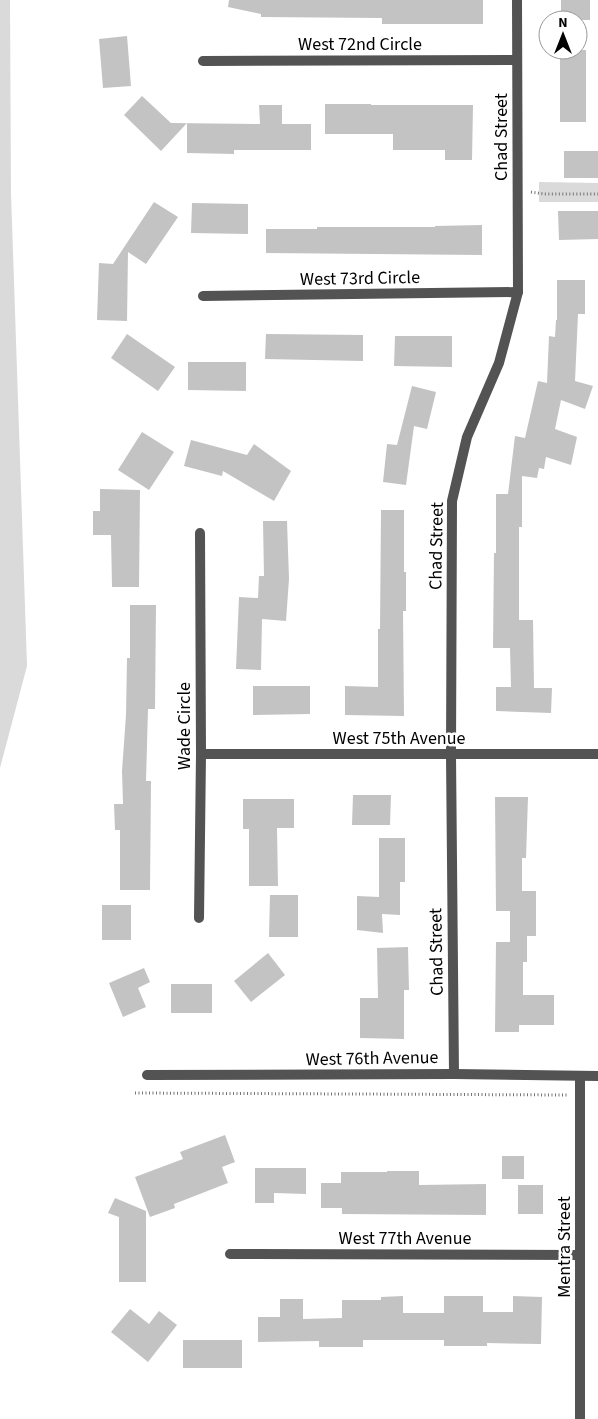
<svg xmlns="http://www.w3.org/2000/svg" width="598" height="1419" font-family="'Source Sans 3',sans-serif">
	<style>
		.green { fill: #dadada }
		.building { fill: #c3c3c3 }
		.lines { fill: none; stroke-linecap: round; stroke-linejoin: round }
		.path { stroke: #757575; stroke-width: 3; stroke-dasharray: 1 2.5; stroke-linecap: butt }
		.minor { stroke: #535353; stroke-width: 10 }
		.labels { text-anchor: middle; stroke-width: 5; stroke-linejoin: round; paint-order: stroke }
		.street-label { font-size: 18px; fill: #000; stroke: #fff }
	</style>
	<rect width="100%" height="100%" fill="#fff"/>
	<g class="green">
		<path d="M0 0H10L11 193 27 666 0 768Z"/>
		<path d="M539 182 598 183V202H539Z"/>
	</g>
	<g class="building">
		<path d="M229 0H483V24H382V18L261 17V14L228 7Z"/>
		<rect x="561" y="0" width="29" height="20"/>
		<path d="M127 36 131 86 103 88 99 39Z"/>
		<rect x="560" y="50" width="26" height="72"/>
		<path d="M142 96 171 123 260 124 259 105H282V124H311V150H234V154L187 153V123L161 151 124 115Z"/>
		<path d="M325 104H371V105H473L472 160H445V150H393V134H325Z"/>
		<rect x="564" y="151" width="34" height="27"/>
		<path d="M154 202 178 217 146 264 128 252 127 321 97 320 99 263 113 264Z"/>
		<path d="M192 203 248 204V234L191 233Z"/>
		<path d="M558 211H598V239L559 240Z"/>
		<path d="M482 225V255L266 253V229H317V227H435V226Z"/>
		<path d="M557 280H585V314H578L575 381 593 386 585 409 561 400 555 429 577 437 571 465 546 457 544 469 539 468 537 478 522 476V527H519V620H533L534 688H552L551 713 496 711V687H511L510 648H493L494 553H496V494H508L515 436 525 438 538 381 547 383 549 336 555 337 556 320H557Z"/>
		<path d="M127 334 175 367 158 391 111 358Z"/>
		<path d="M266 334 363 335V361L265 359Z"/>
		<path d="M395 336H452V367L394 366Z"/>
		<path d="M188 362H246V391L188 390Z"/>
		<path d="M412 386 436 392 427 429 414 426 406 485 383 482 387 444 397 445Z"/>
		<path d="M142 432 174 452 149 490 118 470Z"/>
		<path d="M191 440 247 455 254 444 291 471 274 501 223 471 222 476 184 466Z"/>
		<path d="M100 489 140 490 139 587H112L111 535H93V511H100Z"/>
		<path d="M381 510H404V572H406V611H403L404 716 345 715V686L378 687V629H380Z"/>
		<path d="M263 521H287L289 579 286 621 262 619 261 670 236 669 239 597 258 598 259 576H264Z"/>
		<path d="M130 605H156L155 709H148L146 781H151L150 890H120V830H115L114 804H123L122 771 126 715 127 658H130Z"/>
		<path d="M253 686H310V714L253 715Z"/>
		<path d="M353 795H391L390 825H352Z"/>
		<path d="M495 797H528L526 858H522V891H536V936H527V962H523V995H554V1025H519V1032H495L496 942H510V911H496Z"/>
		<path d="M243 799H294V828H277L278 886H249V829H243Z"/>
		<path d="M379 838H405V882H400V915L382 914 383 933 357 930V896L379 897Z"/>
		<path d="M270 895H298V937H269Z"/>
		<rect x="102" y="905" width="29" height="35"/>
		<path d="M408 947 409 990H404V1039L360 1038V998H378L377 948Z"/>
		<path d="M268 953 285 975 251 1002 234 981Z"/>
		<path d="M144 968 150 982 138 988 146 1007 123 1017 109 983Z"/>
		<rect x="171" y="984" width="41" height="29"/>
		<path d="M225 1135 235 1162 222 1167 228 1183 174 1204 175 1208 150 1217 135 1177 183 1159 180 1152Z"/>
		<rect x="502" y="1156" width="22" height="23"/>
		<path d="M255 1168H306V1194L274 1193V1203H255Z"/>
		<path d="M387 1171H419V1185L486 1184V1215L342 1214V1208H321V1183H341V1172H387Z"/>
		<rect x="518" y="1185" width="25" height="29"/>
		<path d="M115 1198 146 1211V1282H119V1217L108 1213Z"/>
		<path d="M403 1296V1313H444V1296H483V1312H513V1296L542 1297 541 1344 487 1343V1346H444V1340H363V1347H319V1341L258 1342V1317H280V1299H303V1319L342 1318V1300H381V1297Z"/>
		<path d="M130 1309 149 1324 159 1311 177 1325 148 1362 111 1332Z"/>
		<rect x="183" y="1340" width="59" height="28"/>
	</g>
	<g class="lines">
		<g class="path">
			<path d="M531 192 544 194H598"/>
			<path d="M135 1093 567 1095"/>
		</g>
		<g class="minor">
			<path d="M203 61 516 60"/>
			<path d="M203 296 518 292"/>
			<path d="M201 754H598"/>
			<path d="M199 918 201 754 200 533"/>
			<path d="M454 1074 451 755 452 501 467 437 499 363 518 292 517 0"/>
			<path d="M147 1075 454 1074 598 1076"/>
			<path d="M230 1254 580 1255"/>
			<path d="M580 1419V1076"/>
		</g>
	</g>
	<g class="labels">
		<g class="street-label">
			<text x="360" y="50">West 72nd Circle</text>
			<text transform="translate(501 137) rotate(-90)" y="6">Chad Street</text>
			<text transform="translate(360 278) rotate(-1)" y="6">West 73rd Circle</text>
			<text transform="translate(436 546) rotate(-89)" y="6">Chad Street</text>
			<text transform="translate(184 726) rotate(-90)" y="6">Wade Circle</text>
			<text x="399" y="744">West 75th Avenue</text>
			<text transform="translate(436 952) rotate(-91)" y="6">Chad Street</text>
			<text transform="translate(372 1058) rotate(-1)" y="6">West 76th Avenue</text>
			<text x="405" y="1244">West 77th Avenue</text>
			<text transform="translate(564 1247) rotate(-90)" y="6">Mentra Street</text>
		</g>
	</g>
	<g transform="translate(563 35)"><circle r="24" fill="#ffffff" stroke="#999999"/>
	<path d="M0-4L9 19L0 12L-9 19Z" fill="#000000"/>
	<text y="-8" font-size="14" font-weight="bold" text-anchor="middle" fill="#000000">N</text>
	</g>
</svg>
